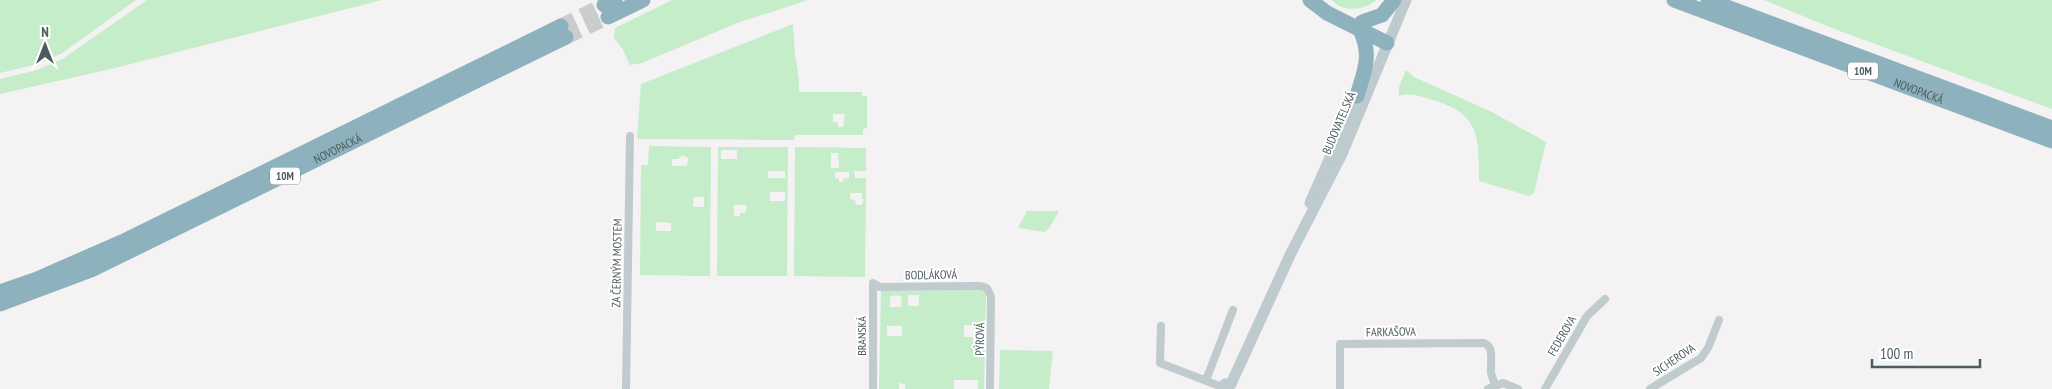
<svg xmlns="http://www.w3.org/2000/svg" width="2052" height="389" font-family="'PT Sans Narrow',sans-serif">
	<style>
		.green { fill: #c5edca; fill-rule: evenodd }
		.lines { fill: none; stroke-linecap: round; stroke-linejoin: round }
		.highway-tunnel { stroke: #caccce; stroke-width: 15; stroke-dasharray: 15 8; stroke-linecap: butt }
		.street { stroke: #bfcbcd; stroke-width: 8 }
		.secondary { stroke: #bdcbcf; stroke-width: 11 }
		.highway { stroke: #8eb2bd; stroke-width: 15 }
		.labels { text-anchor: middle; stroke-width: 4; stroke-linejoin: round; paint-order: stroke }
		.shield { fill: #fff; stroke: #818c8f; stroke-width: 1 }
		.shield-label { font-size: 11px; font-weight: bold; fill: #4b5b5f }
		.street-label { font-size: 12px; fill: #4b5b5f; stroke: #fff }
	</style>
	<rect width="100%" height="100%" fill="#f4f2f3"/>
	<g class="green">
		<path d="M0 0H136L61 54 38 64 0 73Z"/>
		<path d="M147 0H382L115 68 0 94V79L37 70 64 58Z"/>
		<path d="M672 0H808L737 23 642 63 630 65 622 48 614 38 615 28Z"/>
		<path d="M1331 0H1376C1369 8 1351 11 1341 7 1338 6 1334 2 1331 0Z"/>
		<path d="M1764 0H2052V109L1837 30Z"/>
		<path d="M793 24 795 54 799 80V92H862V96H867V128L863 129V135H795L794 140 637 139 641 84ZM833 114H845L843 127H838V122H833Z"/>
		<path d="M1406 70 1414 77 1492 112 1546 142 1534 193 1529 196 1479 181C1479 137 1480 114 1433 100 1422 97 1411 92 1399 96V87Z"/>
		<path d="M649 146 711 147 710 276 640 275 641 165H648ZM682 155 688 158 687 166H672V159H678ZM694 197H704V207H693ZM656 222 671 223V231H656Z"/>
		<path d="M718 147H788L787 276H717ZM737 150V159H721V150ZM768 171H785V178H768ZM785 192V201H770V192ZM734 205H746V211L744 213H740V216H734Z"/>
		<path d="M795 147 866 148V171H854L855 178H866L865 277 794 276ZM831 153H838L839 168H831ZM835 172H849V178L843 179V182H839V179L835 178ZM850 193H862V199H864L862 205H856L855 200 850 199Z"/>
		<path d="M1027 211H1059L1050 227 1045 232 1018 228Z"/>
		<path d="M986 290 984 389H978V380H954V389H905V384L899 383V389H879L881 291ZM896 295 902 297 901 307H890V297ZM908 295H919V306H908ZM964 325 985 326V333H979V342H973V337H964ZM887 326H902V336H887Z"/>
		<path d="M1000 350 1053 351 1049 389H999Z"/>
	</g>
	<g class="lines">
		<g class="highway-tunnel">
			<path d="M561 26 604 5"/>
			<path d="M566 37 608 17"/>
		</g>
		<g class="street">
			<path d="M1161 326 1160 363 1222 387"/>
			<path d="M1206 380 1233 310"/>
			<path d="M626 389 630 136"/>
			<path d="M873 389V283L880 287 978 286C987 286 988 289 991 297L990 389"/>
			<path d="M1340 389V344L1484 343C1495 347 1490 363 1491 373 1492 377 1494 381 1495 385"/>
			<path d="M1488 389 1503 383 1518 389"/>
			<path d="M1545 389 1587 316 1605 299"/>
			<path d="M1650 389 1701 358 1708 348 1719 320"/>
		</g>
		<g class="secondary">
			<path d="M1310 203 1360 89"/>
			<path d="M1231 384 1291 253 1342 154 1406 0"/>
			<path d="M1221 389 1225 384H1231"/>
		</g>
		<g class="highway">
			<path d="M1310 0 1327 13 1387 43"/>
			<path id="s1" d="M1674 0 2052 141"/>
			<path d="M1708 0 2052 128"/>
			<path d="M604 5 615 0"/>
			<path d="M608 17 643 0"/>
			<path d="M1362 22 1382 15 1394 0"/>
			<path d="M1357 96C1364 71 1372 57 1361 32"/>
			<path d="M0 292 37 279 126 240 561 26"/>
			<path id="s2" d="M0 304 91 270 132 250 566 37"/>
		</g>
	</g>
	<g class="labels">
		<g class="shield">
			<rect x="1848" y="62.5" width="30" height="17" rx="4"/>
			<rect x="270" y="167.5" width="30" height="17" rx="4"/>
		</g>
		<g class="shield-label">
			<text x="1863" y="75">10M</text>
			<text x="285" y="180">10M</text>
		</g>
		<g class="street-label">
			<text dy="4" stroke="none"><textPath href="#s1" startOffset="261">NOVOPACKÁ</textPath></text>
			<text transform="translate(1339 123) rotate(-67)" y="4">BUDOVATELSKÁ</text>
			<text dy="4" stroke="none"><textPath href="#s2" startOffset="372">NOVOPACKÁ</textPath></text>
			<text transform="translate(617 263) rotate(-89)" y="4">ZA ČERNÝM MOSTEM</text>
			<text transform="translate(931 275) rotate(-1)" y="4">BODLÁKOVÁ</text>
			<text transform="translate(1391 332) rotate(-1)" y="4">FARKAŠOVA</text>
			<text transform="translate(862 336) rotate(-90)" y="4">BRANSKÁ</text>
			<text transform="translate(1562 336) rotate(-60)" y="4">FEDEROVA</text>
			<text transform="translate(980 339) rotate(-89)" y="4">PÝROVÁ</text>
			<text transform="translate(1674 360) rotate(-34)" y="4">SICHEROVA</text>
		</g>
	</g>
	<g transform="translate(45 45)" stroke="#ffffff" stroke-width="4" paint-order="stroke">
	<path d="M0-4L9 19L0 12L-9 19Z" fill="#4b5b5f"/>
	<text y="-8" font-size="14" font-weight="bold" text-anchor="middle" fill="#4b5b5f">N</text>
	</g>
	<path d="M1872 359v8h108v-8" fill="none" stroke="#4b5b5f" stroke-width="2.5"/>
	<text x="1880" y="359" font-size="15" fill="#4b5b5f" stroke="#ffffff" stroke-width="4" paint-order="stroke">100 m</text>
</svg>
